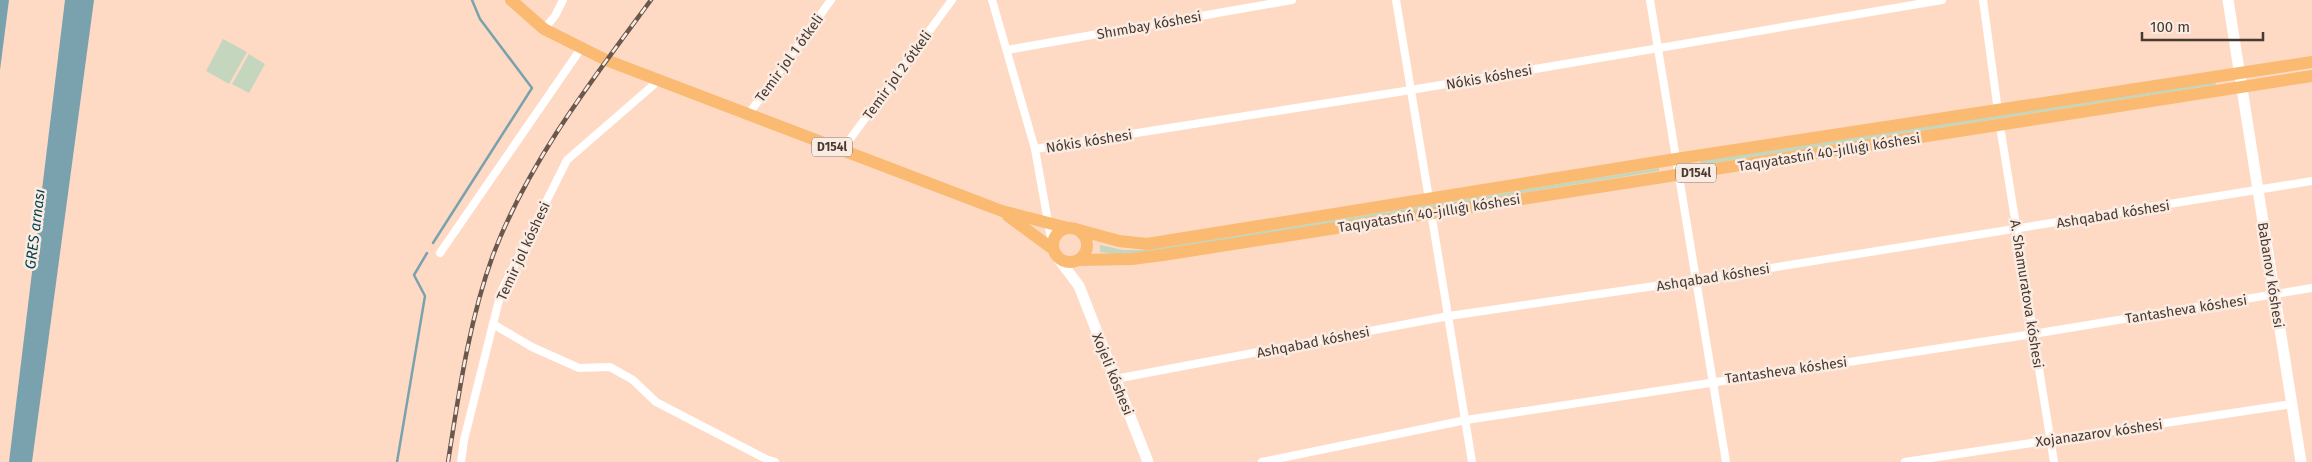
<svg xmlns="http://www.w3.org/2000/svg" width="2312" height="462" font-family="'Fira Sans',sans-serif">
	<style>
		.green { fill: #c5d6bf }
		.water { fill: #79a2ae }
		.lines { fill: none; stroke-linecap: round; stroke-linejoin: round }
		.stream { stroke: #79a2ae; stroke-width: 2.5 }
		.street { stroke: #fff; stroke-width: 8 }
		.secondary { stroke: #fff; stroke-width: 11 }
		.primary { stroke: #faba71; stroke-width: 12 }
		.rail-casing { stroke: #6b584d; stroke-width: 4.5 }
		.rail { stroke: #fbece3; stroke-width: 2.5; stroke-dasharray: 8; stroke-linecap: butt }
		.labels { text-anchor: middle; stroke-width: 5; stroke-linejoin: round; paint-order: stroke }
		.shield { fill: #fbece3; stroke: #7e6f66; stroke-width: 1 }
		.shield-label { font-size: 12px; font-weight: bold; fill: #483a31 }
		.street-label { font-size: 14px; fill: #483a31; stroke: #fbece3 }
		.water-label { font-size: 15px; font-style: italic; fill: #044351; stroke: #fbece3 }
	</style>
	<rect width="100%" height="100%" fill="#fedac5"/>
	<g class="green">
		<path d="M223 39 247 52 229 84 206 71Z"/>
		<path d="M249 54 265 64 249 93 232 84Z"/>
		<path d="M2215 82 2216 85 1701 165 1700 161Z"/>
		<path d="M1659 168V171L1146 254 1121 255 1100 252V245L1123 250H1146Z"/>
	</g>
	<g class="water">
		<path d="M0 0H9L0 70Z"/>
		<path d="M65 0H94L32 462H9Z"/>
	</g>
	<g class="lines">
		<g class="stream">
			<path d="M433 243 532 88 480 19 472 0"/>
			<path d="M397 462 425 296 414 275 427 253"/>
		</g>
		<g class="street">
			<path d="M992 0 1035 149 1052 244"/>
			<path d="M1396 0 1429 199"/>
			<path d="M1650 0 1726 462"/>
			<path d="M1983 0 1998 111"/>
			<path d="M544 29 555 16 563 0"/>
			<path d="M1007 50 1292 0"/>
			<path d="M748 115 831 0"/>
			<path d="M2000 126 2054 462"/>
			<path d="M1035 149 1411 90 1942 0"/>
			<path d="M842 150 952 0"/>
			<path d="M1431 212 1472 462"/>
			<path d="M440 253 582 47"/>
			<path d="M493 324 532 347 579 368 610 367 633 380 656 402 766 459 775 462"/>
			<path d="M1115 379 1449 316 1696 280 2312 181"/>
			<path d="M461 462 464 440 501 292 567 160 658 81"/>
			<path d="M1262 462 1466 420 2033 334 2312 288"/>
			<path d="M1905 462 2292 404"/>
		</g>
		<g class="secondary">
			<path d="M2228 0 2301 462"/>
			<path d="M1058 258 1079 286 1148 462"/>
		</g>
		<g class="primary">
			<path d="M511 0 544 29 606 60 1002 211 1068 228"/>
			<path d="M1008 216 1053 249"/>
			<circle cx="1070" cy="245" r="17"/>
			<path d="M1079 230 1119 241 1147 244 1676 159 2312 62"/>
			<path d="M1079 260 1132 259 1163 255 2312 76"/>
		</g>
		<g class="rail-casing">
			<path id="rail" d="M448 462C459 392 469 321 493 255 529 161 592 80 651 0"/>
		</g>
		<use href="#rail" class="rail"/>
	</g>
	<g class="labels">
		<g class="shield">
			<rect x="812" y="137.5" width="40" height="19" rx="4"/>
			<rect x="1676" y="163.5" width="40" height="19" rx="4"/>
		</g>
		<g class="shield-label">
			<text x="832" y="151">D154l</text>
			<text x="1696" y="177">D154l</text>
		</g>
		<g class="street-label">
			<text transform="translate(1149 25) rotate(-10)" y="5">Shımbay kóshesi</text>
			<text transform="translate(789 58) rotate(-54)" y="5">Temir jol 1 ótkeli</text>
			<text transform="translate(897 75) rotate(-54)" y="5">Temir jol 2 ótkeli</text>
			<text transform="translate(1489 77) rotate(-10)" y="5">Nókis kóshesi</text>
			<text transform="translate(1089 141) rotate(-9)" y="5">Nókis kóshesi</text>
			<text transform="translate(1829 152) rotate(-9)" y="5">Taqıyatastıń 40-jıllıǵı kóshesi</text>
			<text transform="translate(1429 213) rotate(-9)" y="5">Taqıyatastıń 40-jıllıǵı kóshesi</text>
			<text transform="translate(2113 214) rotate(-9)" y="5">Ashqabad kóshesi</text>
			<text transform="translate(523 251) rotate(-65)" y="5">Temir jol kóshesi</text>
			<text transform="translate(2271 275) rotate(81)" y="5">Babanov kóshesi</text>
			<text transform="translate(1713 277) rotate(-9)" y="5">Ashqabad kóshesi</text>
			<text transform="translate(2027 294) rotate(81)" y="5">A. Shamuratova kóshesi</text>
			<text transform="translate(2186 309) rotate(-9)" y="5">Tantasheva kóshesi</text>
			<text transform="translate(1313 342) rotate(-11)" y="5">Ashqabad kóshesi</text>
			<text transform="translate(1786 370) rotate(-8)" y="5">Tantasheva kóshesi</text>
			<text transform="translate(1113 374) rotate(68)" y="5">Xojeli kóshesi</text>
			<text transform="translate(2099 433) rotate(-8)" y="5">Xojanazarov kóshesi</text>
		</g>
		<g class="water-label">
			<text transform="translate(35 229) rotate(-83)" y="5">GRES arnası</text>
		</g>
	</g>
	<path d="M2142 32v8h121v-8" fill="none" stroke="#483a31" stroke-width="2.5"/>
	<text x="2150" y="32" font-size="15" fill="#483a31" stroke="#fbece3" stroke-width="4" paint-order="stroke">100 m</text>
</svg>
